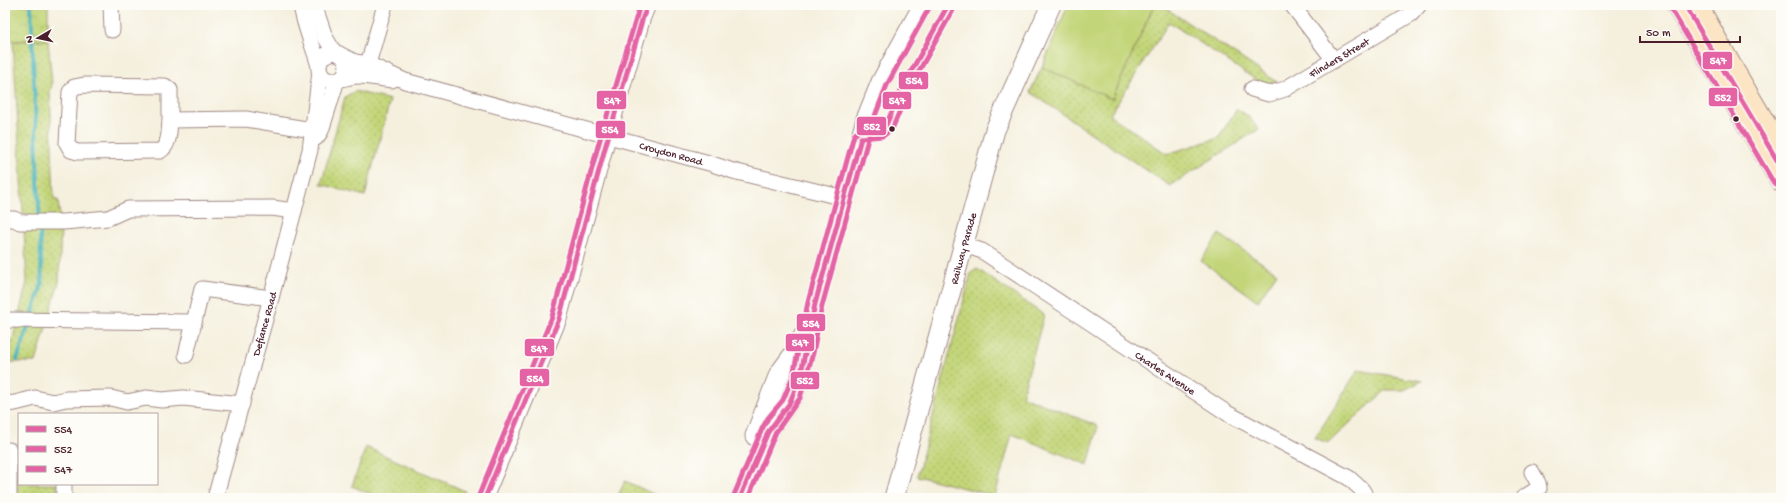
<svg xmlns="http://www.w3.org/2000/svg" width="1786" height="503" font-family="'Gochi Hand',sans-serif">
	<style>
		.grass { fill: url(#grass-dots); stroke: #867a52 }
		.park { fill: url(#park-crowns); stroke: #867a52 }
		.garden { fill: #c2d578; stroke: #867a52 }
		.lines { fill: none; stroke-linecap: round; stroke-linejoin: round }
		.stream { stroke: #40b0ba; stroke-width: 4 }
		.minor-casing { stroke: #a08884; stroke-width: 17 }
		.tertiary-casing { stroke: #a08884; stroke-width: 21 }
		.secondary-casing { stroke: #a08884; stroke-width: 23 }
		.minor { stroke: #fff; stroke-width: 15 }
		.tertiary { stroke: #fff; stroke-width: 19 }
		.secondary { stroke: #fce5c4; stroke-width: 21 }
		.bus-1-casing { stroke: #fdfcf7; stroke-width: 8 }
		.bus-2-casing { stroke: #fdfcf7; stroke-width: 8 }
		.bus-3-casing { stroke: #fdfcf7; stroke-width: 8 }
		.bus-1 { stroke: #e463a4; stroke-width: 5 }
		.bus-2 { stroke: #e463a4; stroke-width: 5 }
		.bus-3 { stroke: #e463a4; stroke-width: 5 }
		.bus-dot { fill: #4a1f2b; stroke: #fdfcf7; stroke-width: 1.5 }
		.labels { text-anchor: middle; stroke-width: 3.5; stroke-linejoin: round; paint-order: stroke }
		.street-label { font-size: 11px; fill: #4a1f2b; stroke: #fdfcf7 }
		.line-badge { stroke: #fdfcf7; stroke-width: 1.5 }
		.badge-label { font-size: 11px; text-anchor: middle; font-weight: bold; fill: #fff }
	</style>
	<defs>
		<pattern id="grass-dots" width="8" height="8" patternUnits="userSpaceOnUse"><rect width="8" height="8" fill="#c2d578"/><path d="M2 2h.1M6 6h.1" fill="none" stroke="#a8b668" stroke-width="1.8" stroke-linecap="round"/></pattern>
		<pattern id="park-crowns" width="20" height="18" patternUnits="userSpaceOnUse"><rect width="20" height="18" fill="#c2d578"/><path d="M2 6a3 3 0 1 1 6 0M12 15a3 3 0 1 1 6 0" fill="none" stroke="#a8b668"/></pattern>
	</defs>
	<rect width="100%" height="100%" fill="#fdfcf7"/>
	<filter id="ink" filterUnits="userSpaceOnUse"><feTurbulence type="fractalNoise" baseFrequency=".025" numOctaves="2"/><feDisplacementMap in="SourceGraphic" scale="8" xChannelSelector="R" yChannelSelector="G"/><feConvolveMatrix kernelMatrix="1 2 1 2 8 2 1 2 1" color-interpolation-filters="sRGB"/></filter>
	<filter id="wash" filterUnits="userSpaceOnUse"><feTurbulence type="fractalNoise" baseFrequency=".012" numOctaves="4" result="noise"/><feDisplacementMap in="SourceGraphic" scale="16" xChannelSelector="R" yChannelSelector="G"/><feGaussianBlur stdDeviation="0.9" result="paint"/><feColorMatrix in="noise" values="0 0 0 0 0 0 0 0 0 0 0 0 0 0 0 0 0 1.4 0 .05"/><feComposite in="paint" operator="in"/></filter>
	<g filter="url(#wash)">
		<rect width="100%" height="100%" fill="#f5f0de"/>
		<g class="grass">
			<path d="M1154 5H1161L1277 82 1268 84 1256 80 1169 22 1110 115 1167 154 1218 138 1237 109 1248 116 1259 129 1170 186 1030 92 1042 67 1112 99Z"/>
			<path d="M48 40 52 84 50 91 54 200H58L61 228 59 282 36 362H7L27 282 13 41Z"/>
			<path d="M355 91 390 100 365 196 321 184 345 97Z"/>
			<path d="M977 269 1044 315 1022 396 1098 426 1088 465 1012 434 995 496 917 476 971 273Z"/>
			<path d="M1358 370 1422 381 1404 390H1386L1328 443 1315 438Z"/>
			<path d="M17 443H19V484H57V498H17Z"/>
			<path d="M366 447 465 491 462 498H379L352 486Z"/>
			<path d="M625 481 662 498H617Z"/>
		</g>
		<path class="park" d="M5 5H48V40L5 41Z"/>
		<g class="garden">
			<path d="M1068 5H1154L1112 99 1042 67Z"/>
			<path d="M1219 234 1277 273 1258 301 1201 261Z"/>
		</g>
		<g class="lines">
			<g class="stream">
				<path d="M31 5 42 284 31 318"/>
				<path d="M17 360 29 324"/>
			</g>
		</g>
	</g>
	<g filter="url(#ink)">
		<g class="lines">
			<g class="minor-casing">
				<g id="minor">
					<path d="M111 5 112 30"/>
					<path d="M301 5C304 26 313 45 319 66"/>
					<path d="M314 5 325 37 334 52"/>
					<path d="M1292 5 1334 60"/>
					<path id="s1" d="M343 56 355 62 368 64 405 81 709 163 733 171 844 198"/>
					<path d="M368 64 385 5"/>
					<path d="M342 78C351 67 347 55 334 52L323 56C320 60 318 64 319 70 324 89 345 76 358 76 369 76 381 79 392 80"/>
					<path id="s2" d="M1252 89 1269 94 1285 89 1411 14 1419 5"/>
					<path d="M170 120C169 131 170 145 160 151L78 152 71 150 67 143 70 92 74 87 84 85 165 86 170 90V120L246 119 312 130"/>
					<path d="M316 138 321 131 337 80"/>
					<path d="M5 219H14L20 222H64L108 218 128 209 272 208 294 211"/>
					<path id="s3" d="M964 245 982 251 1227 413 1349 478 1362 490 1367 498"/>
					<path d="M5 320 194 322"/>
					<path d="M186 355 202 289 271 298"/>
					<path d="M5 404 15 403 35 398 53 402 66 399 111 398 127 402 146 398 162 400 183 398 242 404"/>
					<path d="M9 450V498"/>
					<path d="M64 484V498"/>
					<path id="s4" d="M215 498 271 298 310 150 320 72"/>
					<path d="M485 498 559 319 605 148 643 17 648 5"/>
					<path d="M1523 498 1539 488 1538 483 1532 472"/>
				</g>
			</g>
			<g class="tertiary-casing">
				<g id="tertiary">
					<path d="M755 436 779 374 795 352 804 335"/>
					<path d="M740 498 770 429 794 395 806 352 815 304 866 119 881 82 923 5"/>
					<path id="s5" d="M894 498 995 130 1051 5"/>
				</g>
			</g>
			<g class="secondary-casing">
				<g id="secondary">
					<path d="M1677 5 1781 181"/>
					<path d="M1697 5 1731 66 1781 151"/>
				</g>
			</g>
			<use href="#minor" class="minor"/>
			<use href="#tertiary" class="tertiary"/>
			<use href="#secondary" class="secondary"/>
			<g class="bus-1-casing">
				<g id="bus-1">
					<path d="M861 138 883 136 892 129 910 87 956 5"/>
					<path d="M485 498 559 319 605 148 643 17 648 5"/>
					<path d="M740 498 768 432 789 404 800 378 815 304 861 138"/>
				</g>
			</g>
			<g class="bus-2-casing">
				<g id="bus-2">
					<path d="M1671 9 1775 185"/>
					<path d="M748 498 776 432 800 398 813 353 822 306 873 121 887 85 929 8"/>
				</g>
			</g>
			<g class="bus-3-casing">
				<g id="bus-3">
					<path d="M1685 5 1781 167"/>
					<path d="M479 495 552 317 598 146 640 5"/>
					<path d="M734 495 762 429 768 418 783 400 793 376 808 302 854 135 859 131 880 129 886 125 904 84 948 5"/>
				</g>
			</g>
			<use href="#bus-1" class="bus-1"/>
			<use href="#bus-2" class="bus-2"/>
			<use href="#bus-3" class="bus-3"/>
		</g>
	</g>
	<g class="bus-dot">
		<circle cx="1736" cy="119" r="3.5"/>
		<circle cx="892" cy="129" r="3.5"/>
	</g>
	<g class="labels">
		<g class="street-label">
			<text dy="4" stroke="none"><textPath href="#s2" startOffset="97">Flinders Street</textPath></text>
			<text dy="4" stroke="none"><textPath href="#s1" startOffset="343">Croydon Road</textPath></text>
			<text dy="4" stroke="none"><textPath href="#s5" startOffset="259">Railway Parade</textPath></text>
			<text dy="4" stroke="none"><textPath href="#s4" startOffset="181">Defiance Road</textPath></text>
			<text dy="4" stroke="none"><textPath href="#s3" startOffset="239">Charles Avenue</textPath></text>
		</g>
	</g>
	<g class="line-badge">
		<rect x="1702" y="51" width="31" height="19" rx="4" fill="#e463a4"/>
		<rect x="898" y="71" width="31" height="19" rx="4" fill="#e463a4"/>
		<rect x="1708" y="87" width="30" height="20" rx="4" fill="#e463a4"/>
		<rect x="596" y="90" width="31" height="20" rx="4" fill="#e463a4"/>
		<rect x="882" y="91" width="30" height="19" rx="4" fill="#e463a4"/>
		<rect x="856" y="116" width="31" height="20" rx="4" fill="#e463a4"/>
		<rect x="595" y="120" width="31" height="19" rx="4" fill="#e463a4"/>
		<rect x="796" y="313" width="30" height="19" rx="4" fill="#e463a4"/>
		<rect x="785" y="333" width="30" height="19" rx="4" fill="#e463a4"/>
		<rect x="524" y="338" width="31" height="19" rx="4" fill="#e463a4"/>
		<rect x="519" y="368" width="31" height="19" rx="4" fill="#e463a4"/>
		<rect x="790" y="371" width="30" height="19" rx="4" fill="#e463a4"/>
	</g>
	<g class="badge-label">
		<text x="1718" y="64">547</text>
		<text x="914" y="84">554</text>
		<text x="1723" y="101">552</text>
		<text x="612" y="104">547</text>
		<text x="897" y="104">547</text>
		<text x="872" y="130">552</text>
		<text x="610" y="133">554</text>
		<text x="811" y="327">554</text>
		<text x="800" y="346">547</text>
		<text x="539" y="352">547</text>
		<text x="535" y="382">554</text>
		<text x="805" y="384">552</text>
	</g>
	<rect width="1786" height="503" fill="none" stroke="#fdfcf7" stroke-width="20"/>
	<rect x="18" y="413" width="140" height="72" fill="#fdfcf7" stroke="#b5a4a5"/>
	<rect x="26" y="426" width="20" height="6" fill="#e463a4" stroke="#b5a4a5"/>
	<text x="54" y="433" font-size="12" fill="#4a1f2b">554</text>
	<rect x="26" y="446" width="20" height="6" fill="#e463a4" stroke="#b5a4a5"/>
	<text x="54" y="453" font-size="12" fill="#4a1f2b">552</text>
	<rect x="26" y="466" width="20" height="6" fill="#e463a4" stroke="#b5a4a5"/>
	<text x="54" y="473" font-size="12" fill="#4a1f2b">547</text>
	<g transform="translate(38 38) rotate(261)" stroke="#fdfcf7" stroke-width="3" paint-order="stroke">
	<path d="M0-3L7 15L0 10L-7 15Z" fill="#4a1f2b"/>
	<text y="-6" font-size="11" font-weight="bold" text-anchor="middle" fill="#4a1f2b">N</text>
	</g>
	<path d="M1640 36v6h100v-6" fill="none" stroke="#4a1f2b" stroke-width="2"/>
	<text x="1646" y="36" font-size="12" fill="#4a1f2b" stroke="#fdfcf7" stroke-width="3" paint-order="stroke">50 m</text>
</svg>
